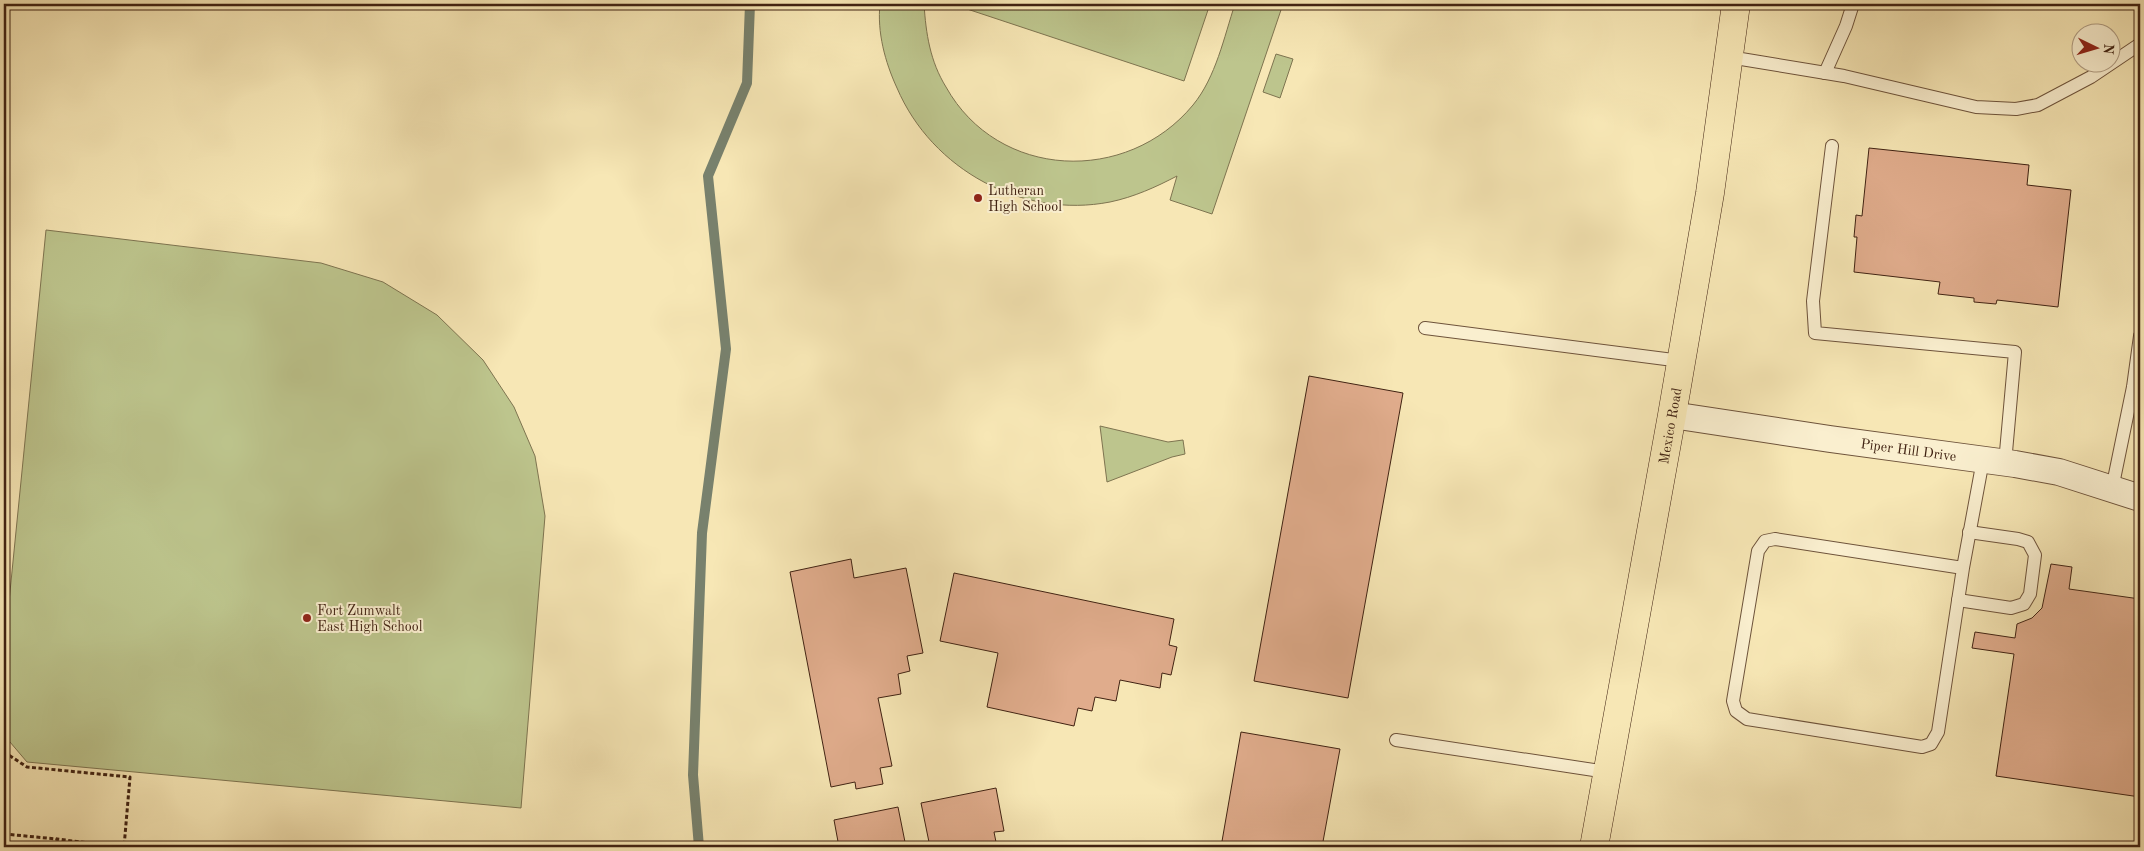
<svg xmlns="http://www.w3.org/2000/svg" width="2144" height="851" font-family="'Old Standard TT',serif">
	<style>
		.pitch { fill: #bdc58d; stroke: #7e7450 }
		.lines { fill: none; stroke-linecap: round; stroke-linejoin: round }
		.stream { stroke: #78816d; stroke-width: 10 }
		.building { fill: #e0ac8c; stroke: #402212 }
		.lane-casing { stroke: #6e533b; stroke-width: 14 }
		.street-casing { stroke: #6e533b; stroke-width: 28 }
		.primary-casing { stroke: #402212; stroke-width: 29 }
		.path { stroke: #402212; stroke-width: 3; stroke-dasharray: 4 2.5; stroke-linecap: butt }
		.lane { stroke: #faefcf; stroke-width: 12 }
		.street { stroke: #faefcf; stroke-width: 26 }
		.primary { stroke: #f7e7b5; stroke-width: 28 }
		.poi-dot { fill: #8f2418; stroke: #faefcf; stroke-width: 2 }
		.labels { text-anchor: middle; stroke-width: 4; stroke-linejoin: round; paint-order: stroke }
		.poi-label { font-size: 14px; fill: #402212; stroke: #faefcf; text-anchor: start }
		.street-label { font-size: 14px; fill: #402212; stroke: #faefcf }
	</style>
	<rect width="100%" height="100%" fill="#f7e7b5"/>
	<filter id="stains"><feTurbulence type="fractalNoise" baseFrequency=".004" numOctaves="4"/><feColorMatrix values="0 0 0 0 .2 0 0 0 0 .09 0 0 0 0 .02 0 0 0 .5 -.17"/></filter>
	<radialGradient id="worn" r=".72"><stop offset=".6" stop-color="#630" stop-opacity="0"/><stop offset="1" stop-color="#630" stop-opacity=".3"/></radialGradient>
	<g class="pitch">
		<path d="M880 4H924C926 34 930 61 946 87 998 180 1127 185 1193 105 1216 77 1224 37 1235 4H1283L1212 214 1170 200 1177 176C1156 187 1134 197 1110 202 1023 219 932 170 897 88 885 62 877 32 880 4Z"/>
		<path d="M952 4H1210L1184 81Z"/>
		<path d="M1276 54 1293 59 1280 98 1263 92Z"/>
		<path d="M46 230 321 263 383 282 437 315 483 360 514 407 535 456 545 516 521 808 27 762 4 735V652Z"/>
		<path d="M1100 426 1168 442 1183 440 1185 454 1172 457 1107 482Z"/>
	</g>
	<g class="lines">
		<path class="stream" d="M699 847 693 775 702 533 726 349 708 176 747 83 750 4"/>
	</g>
	<g class="building">
		<path d="M1869 148 2029 165 2027 185 2071 190 2058 307 1997 300 1996 304 1974 302V298L1938 294 1940 282 1854 272 1857 237H1854L1856 215 1862 216Z"/>
		<path d="M1309 376 1403 393 1348 698 1254 681Z"/>
		<path d="M851 559 854 578 906 568 923 653 907 656 910 671 898 674 901 694 878 698 892 766 880 768 883 784 856 789 855 782 831 787 790 572Z"/>
		<path d="M2051 564 2072 567 2069 589 2140 599V797L1996 776 2014 654 1972 648 1975 632 2015 638 2017 624 2032 618 2042 608Z"/>
		<path d="M954 573 1174 619 1169 645 1177 647 1171 675 1162 673 1160 688 1120 680 1116 701 1095 697 1092 711 1078 708 1074 726 987 707 998 653 940 641Z"/>
		<path d="M1241 732 1340 749 1322 847H1221Z"/>
		<path d="M996 788 1004 831 994 832 997 847H930L921 803Z"/>
		<path d="M898 807 906 847H839L834 820Z"/>
	</g>
	<g class="lines">
		<g class="lane-casing">
			<g id="lane">
				<path d="M1729 57 1844 76 1976 107 2016 109 2038 105 2091 77 2140 44"/>
				<path d="M1825 73 1846 26 1853 4"/>
				<path d="M1832 146 1813 301 1815 333 2015 352 2005 463"/>
				<path d="M1425 328 1681 361"/>
				<path d="M2112 489 2133 387 2140 336"/>
				<path d="M1963 568 1938 732 1931 744 1922 747 1747 719 1736 711 1733 701 1758 551 1765 541 1775 539 1963 568 1983 460"/>
				<path d="M1958 600 2011 608 2024 604 2030 594 2035 555 2028 542 2018 539 1969 532"/>
				<path d="M1396 740 1607 772"/>
			</g>
		</g>
		<g class="street-casing">
			<g id="street">
				<path id="s1" d="M1672 415 1830 439 2015 464 2059 472 2140 498"/>
			</g>
		</g>
		<g class="primary-casing">
			<g id="primary">
				<path id="s2" d="M1594 847 1672 415 1710 193 1736 4"/>
			</g>
		</g>
		<g class="path">
			<path d="M4 752 27 767 130 777 124 847"/>
			<path d="M4 834 57 839"/>
			<path d="M55 847 57 839 120 847"/>
		</g>
		<use href="#lane" class="lane"/>
		<use href="#street" class="street"/>
		<use href="#primary" class="primary"/>
	</g>
	<g class="poi-dot">
		<circle cx="978" cy="198" r="5"/>
		<circle cx="307" cy="618" r="5"/>
	</g>
	<g class="labels">
		<g class="poi-label">
			<text x="988" y="195">Lutheran<tspan x="988" dy="16">High School</tspan></text>
			<text x="317" y="615">Fort Zumwalt<tspan x="317" dy="16">East High School</tspan></text>
		</g>
		<g class="street-label">
			<text dy="5" stroke="none"><textPath href="#s2" startOffset="428">Mexico Road</textPath></text>
			<text dy="5" stroke="none"><textPath href="#s1" startOffset="239">Piper Hill Drive</textPath></text>
		</g>
	</g>
	<rect width="2144" height="851" fill="none" stroke="#f7e7b5" stroke-width="20"/>
	<rect x="5" y="5" width="2134" height="841" fill="none" stroke="#402212" stroke-width="2.5"/>
	<rect x="10" y="10" width="2124" height="831" fill="none" stroke="#402212"/>
	<g transform="translate(2096 48) rotate(95)"><circle r="24" fill="#faefcf" stroke="#b09d83"/>
	<path d="M0-4L9 19L0 12L-9 19Z" fill="#8f2418"/>
	<text y="-8" font-size="14" font-weight="bold" text-anchor="middle" fill="#402212">N</text>
	</g>
	<rect width="100%" height="100%" filter="url(#stains)"/>
	<rect width="100%" height="100%" fill="url(#worn)"/>
</svg>
